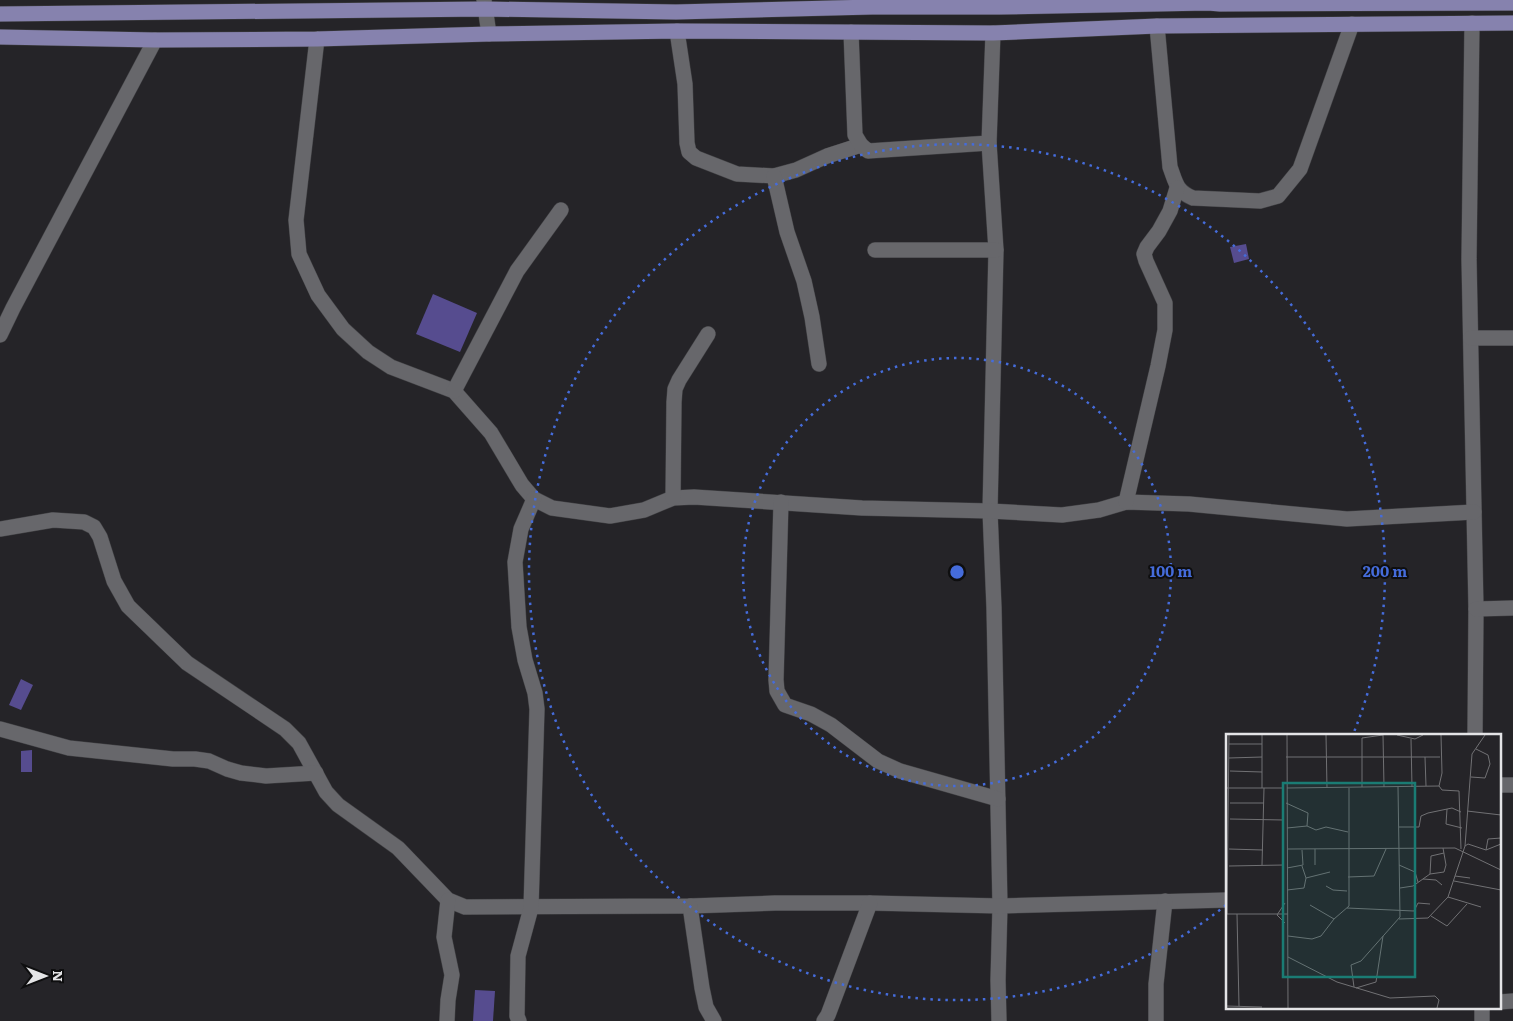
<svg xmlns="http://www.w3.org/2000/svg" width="1513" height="1021" font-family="Literata,serif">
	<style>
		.building { fill: #564c8f }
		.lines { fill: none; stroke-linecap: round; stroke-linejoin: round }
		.street-casing { stroke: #414144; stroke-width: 16 }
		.primary-casing { stroke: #414144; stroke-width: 16 }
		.street { stroke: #67676b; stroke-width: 15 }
		.primary { stroke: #8682ae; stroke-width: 15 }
		.ring { fill: none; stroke: #456cdb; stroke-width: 2.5; stroke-dasharray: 2.5 5 }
		.inset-road { fill: none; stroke: #717174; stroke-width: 1 }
		.view { fill: #1a7c74; fill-opacity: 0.15; stroke: #1a7c74; stroke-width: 2.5 }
		.inset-edge { fill: none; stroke: #e4e4e6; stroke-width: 2.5 }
		.centre { fill: #456cdb; stroke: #0e0e0f; stroke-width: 2.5 }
		.ring-label { font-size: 15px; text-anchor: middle; font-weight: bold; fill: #456cdb; stroke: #0e0e0f; stroke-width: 4; stroke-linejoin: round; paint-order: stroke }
	</style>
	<rect width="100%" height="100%" fill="#252428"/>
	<g class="building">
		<path d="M1246 244 1249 259 1234 263 1230 247Z"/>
		<path d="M433 294 477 313 460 352 416 334Z"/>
		<path d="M21 679 33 685 21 710 9 705Z"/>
		<path d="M32 750V772H21V751Z"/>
		<path d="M475 990 495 991 493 1021H473Z"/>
	</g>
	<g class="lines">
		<g class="street-casing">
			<g id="street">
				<path d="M484 0 489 34"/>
				<path d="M1472 23 1469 259 1476 609 1475 735"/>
				<path d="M1157 26 1170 167C1176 183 1176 191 1193 198L1260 201 1278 196 1300 169 1352 24"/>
				<path d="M677 31 685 84 687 143 689 152 696 158 737 174 774 176 796 170 827 156 861 145"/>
				<path d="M851 32 855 135 861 145 868 151 989 143"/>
				<path d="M993 33 989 143 996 250 990 511 994 608 1000 906 998 980 999 1021"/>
				<path d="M317 39 296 220 299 254 318 295 343 329 368 352 391 367 454 391 491 433 522 485 534 499 552 508 610 516 644 510 673 498 694 497 862 508 990 511 1062 515 1099 510 1126 502 1189 504 1347 519 1474 512"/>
				<path d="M774 176 787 232 804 281 812 317 819 364"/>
				<path d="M875 250H996"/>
				<path d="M0 335 13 308 155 40"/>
				<path d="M1471 338H1513"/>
				<path d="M454 391 517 271 561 210"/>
				<path d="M673 498 674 402 675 389 679 380 708 334"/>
				<path d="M781 502 776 680 777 691 785 705 811 714 831 725 878 761 900 771 998 799"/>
				<path d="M1126 502 1158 366 1165 330V303L1146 261 1144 254 1147 247 1159 231 1170 211 1177 188"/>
				<path d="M0 529 53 520 84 522 94 527 100 537 114 581 128 606 187 663 285 729 299 743 326 792 338 805 398 848 448 900 465 907 690 906 775 903H870L1000 906 1227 900"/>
				<path d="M1476 609 1513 608"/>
				<path d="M0 729 69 748 173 759H195L209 761 227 769 241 773 266 776 316 773"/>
				<path d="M1499 785H1513"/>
				<path d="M690 906 702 988 706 1007 714 1021"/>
				<path d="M1499 1002 1513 1001"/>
				<path d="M1482 1007V1021"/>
				<path d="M447 1021 448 1000 452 975 444 937 448 900"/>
				<path d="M519 1021 517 1016 518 956 531 908 537 709 535 693 525 660 519 627 515 562 521 529 534 499"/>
				<path d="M824 1021 828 1015 870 903"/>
				<path d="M1156 1021V984L1165 901"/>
			</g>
		</g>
		<g class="primary-casing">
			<g id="primary">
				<path d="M0 14 485 9 676 12 872 7H999L1208 3 1220 4 1513 3"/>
				<path d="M0 37 155 40 317 39 489 34 677 31 993 33 1157 26 1513 23"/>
			</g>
		</g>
		<use href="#street" class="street"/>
		<use href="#primary" class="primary"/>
	</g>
	<g class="ring">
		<circle cx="957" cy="572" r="214"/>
		<path d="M1226 905A428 428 0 1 1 1354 732"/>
	</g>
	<g transform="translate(1226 734)">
		<rect width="275" height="275" fill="#252428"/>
		<path class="inset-road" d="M61 1 62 274M100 1 101 54M157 1 158 53M171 1 189 5 197 1M185 5 186 53M3 10H36M60 23H214M199 23 200 52M3 24 36 23M4 37 36 38M245 43 259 44 264 30 262 21 250 15M213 52 216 39 215 1M136 53V4L157 1M0 54H58M36 54V1M61 54 213 52 216 56 233 57 235 115M4 69H38M60 69 82 79 81 92M221 75 220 90 236 94M241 77 275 81M4 85 58 86M173 93H193L195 82 202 79 226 74 235 78M61 94 81 92 90 96 100 93 122 98M239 112 242 110 260 116 275 110M3 115 37 116M62 115 229 114 275 136M89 115V131M260 116 262 105 275 104M36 131 38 54M173 131 189 138 192 148M3 132 58 131M61 134 77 131 76 116M204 140 205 122 218 119M229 142 244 144M122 143 148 142 160 115M80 144 104 138M197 145 210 146 216 151M228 147 275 156M100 152 107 156 121 157M174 154 187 152 204 140 218 138 220 131 217 114M61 156 78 154 80 144 76 132M222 163 255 173M84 171 108 185M121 174 188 177 192 169 204 170M0 180H62M1 180 3 1M11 180 13 272M205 182 221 192 241 170M173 185 202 184 222 163 239 112 246 20 259 1M59 189 51 181 59 169M62 202 86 205 95 202 108 185 123 172V54M62 223 111 248 164 264 209 262 213 266 211 274M128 253 125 231 135 227 174 183 172 53M130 254 150 248 157 202M0 272 36 273"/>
		<path class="view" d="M57 49H189V243H57Z"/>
		<rect width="275" height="275" class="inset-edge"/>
	</g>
	<circle cx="957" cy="572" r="8" class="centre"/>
	<g class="ring-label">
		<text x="1171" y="577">100 m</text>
		<text x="1385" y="577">200 m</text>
	</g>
	<g transform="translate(45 976) rotate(90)" stroke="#0e0e0f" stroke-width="4" paint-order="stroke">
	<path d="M0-4L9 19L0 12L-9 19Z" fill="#e4e4e6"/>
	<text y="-8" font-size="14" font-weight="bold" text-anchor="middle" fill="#e4e4e6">N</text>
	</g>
</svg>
